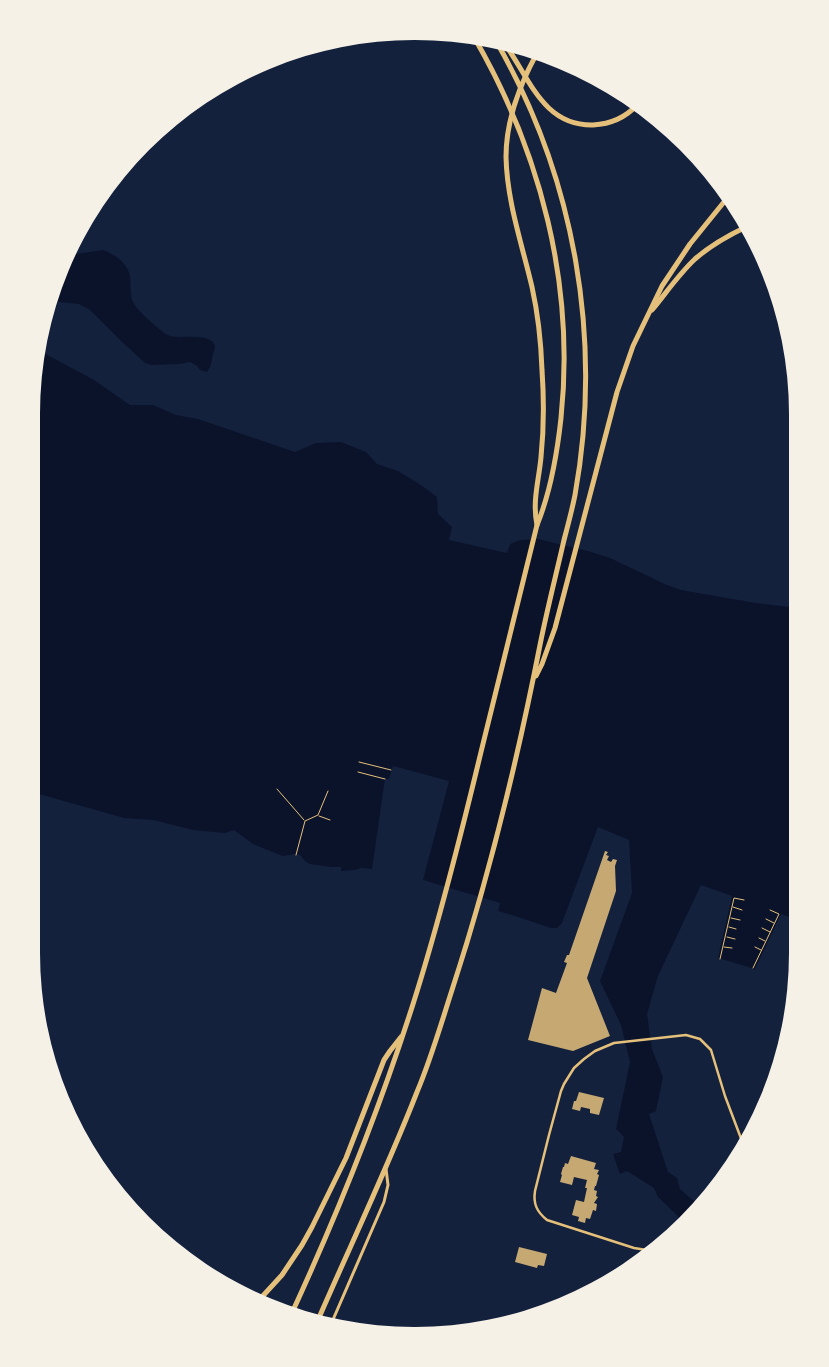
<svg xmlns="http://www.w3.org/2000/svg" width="829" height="1367" font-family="'IBM Plex Sans',sans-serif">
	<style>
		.water { fill: #0b132b }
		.building { fill: #c6a872 }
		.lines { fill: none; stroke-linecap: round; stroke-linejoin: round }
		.path { stroke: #e5c07b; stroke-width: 1 }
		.minor { stroke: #e5c07b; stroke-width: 2.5 }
		.tertiary { stroke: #e5c07b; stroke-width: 3 }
		.motorway { stroke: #e5c07b; stroke-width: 5 }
	</style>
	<rect width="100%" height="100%" fill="#14213d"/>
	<g class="water">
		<path d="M103 250C114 254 128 263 130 276 131 284 130 294 133 302 137 310 150 321 157 327 161 330 165 334 170 336 180 339 214 332 215 347 215 349 214 352 213 354 212 361 211 367 207 372L200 370 197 366 190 362 180 364 151 365 145 363 121 341 90 310 79 304 50 301 52 291 69 255Z"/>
		<path d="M40 351 94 380 130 405H153L176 415 198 419 295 452 316 443 341 442 366 452 377 464 398 471 421 485 437 497 438 514 452 527 449 540 507 553 510 544 520 540 538 539 588 551 610 558 667 585 681 590 756 603 797 608V920L781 914 755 969 718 958 732 896 701 885 658 976 647 1014 652 1049 663 1077 656 1111 649 1114 668 1172 677 1178 680 1189 697 1204 682 1220 658 1197 654 1188 627 1171 620 1174 613 1154 621 1152 624 1137 616 1129 630 1062 621 1025 600 981 632 893 629 840 598 827 562 923 557 928H551L512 915 498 911 500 903 423 880 449 781 393 766 389 779H385L372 869 361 868 355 870 341 871V867H331L310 864 306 862 300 855 295 854 283 856 280 855 253 844 234 830 225 833 213 832 193 830 153 820 124 818 32 792V389Z"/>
	</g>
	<g class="building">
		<path d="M605 851 608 852 606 855 609 856 607 860 611 862 613 859 617 860 615 866 616 891 587 978 610 1036 573 1051 528 1040 542 988 556 993 567 963 564 962 567 955H569Z"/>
		<path d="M579 1092 604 1098 599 1115 590 1113V1109L581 1107 580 1111 572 1109 574 1101H576Z"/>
		<path d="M571 1156 596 1163 594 1169 599 1170 597 1174 599 1175 596 1186H595L594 1190 597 1191 596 1196 598 1197 594 1203 597 1204 596 1211 593 1210 590 1219 586 1218 585 1223 578 1221 579 1217 572 1215 576 1200 584 1202 587 1188H585L587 1180 574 1177 572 1185 560 1182 562 1175 561 1174 563 1167H564L565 1163 568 1164Z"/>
		<path d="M519 1247 547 1254 544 1266 538 1265 537 1268 515 1262Z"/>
	</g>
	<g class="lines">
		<g class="path">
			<path d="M359 762 391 770"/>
			<path d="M358 772 385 779"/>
			<path d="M277 789 304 820"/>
			<path d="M319 816 330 820"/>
			<path d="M296 855 305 821 318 815 328 791"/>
			<path d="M733 907 742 910"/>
			<path d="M731 918 740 920"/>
			<path d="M766 919 774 923"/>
			<path d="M729 927 736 929"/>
			<path d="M762 928 770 932"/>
			<path d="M727 937 735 939"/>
			<path d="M759 938 765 941"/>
			<path d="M724 947 732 948"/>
			<path d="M755 947 761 950"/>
			<path d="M720 959 734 898 744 900"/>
			<path d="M753 968 779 914 770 910"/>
		</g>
		<g class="minor">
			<path d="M643 1250 647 1257"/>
			<path d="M653 1251 634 1248 547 1220C537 1212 533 1204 535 1191L549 1135 561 1091 564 1084 574 1068 584 1059 595 1051 614 1043 686 1035 700 1039 711 1050 725 1096 742 1141"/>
		</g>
		<g class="tertiary">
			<path d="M742 1141V1147"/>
			<path d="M683 1219 699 1202"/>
			<path d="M332 1322 384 1202 388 1185 386 1169"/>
		</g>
		<g class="motorway">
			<path d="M504 43C529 76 542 126 593 125 610 124 626 117 637 105"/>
			<path d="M652 310C666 293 679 274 695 259 711 245 729 235 748 226"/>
			<path d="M537 525C532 501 539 480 541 457 544 428 544 399 542 370 541 342 538 314 532 287 522 244 507 202 506 157 506 121 520 84 537 53"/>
			<path d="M536 676 542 664 555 628 617 392 633 346 662 286 690 244 728 197"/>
			<path d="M260 1299 282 1275 302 1245 312 1227 346 1158 384 1060 390 1051 401 1037"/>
			<path d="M291 1315C338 1213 380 1108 414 1001 440 919 461 835 481 752 500 676 518 601 537 525 551 491 557 455 561 418 575 285 541 153 474 37"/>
			<path d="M318 1320C351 1244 387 1169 417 1092 431 1059 441 1024 452 990 489 877 517 762 540 645 547 610 556 575 564 540 568 525 572 510 575 495 603 339 575 178 496 41"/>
		</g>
	</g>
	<path d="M0 0H829V1367H0ZM414 40H415A374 374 0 0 1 789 414V953A374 374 0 0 1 415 1327H414A374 374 0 0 1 40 953V414A374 374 0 0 1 414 40Z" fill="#f6f1e7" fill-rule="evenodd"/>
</svg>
